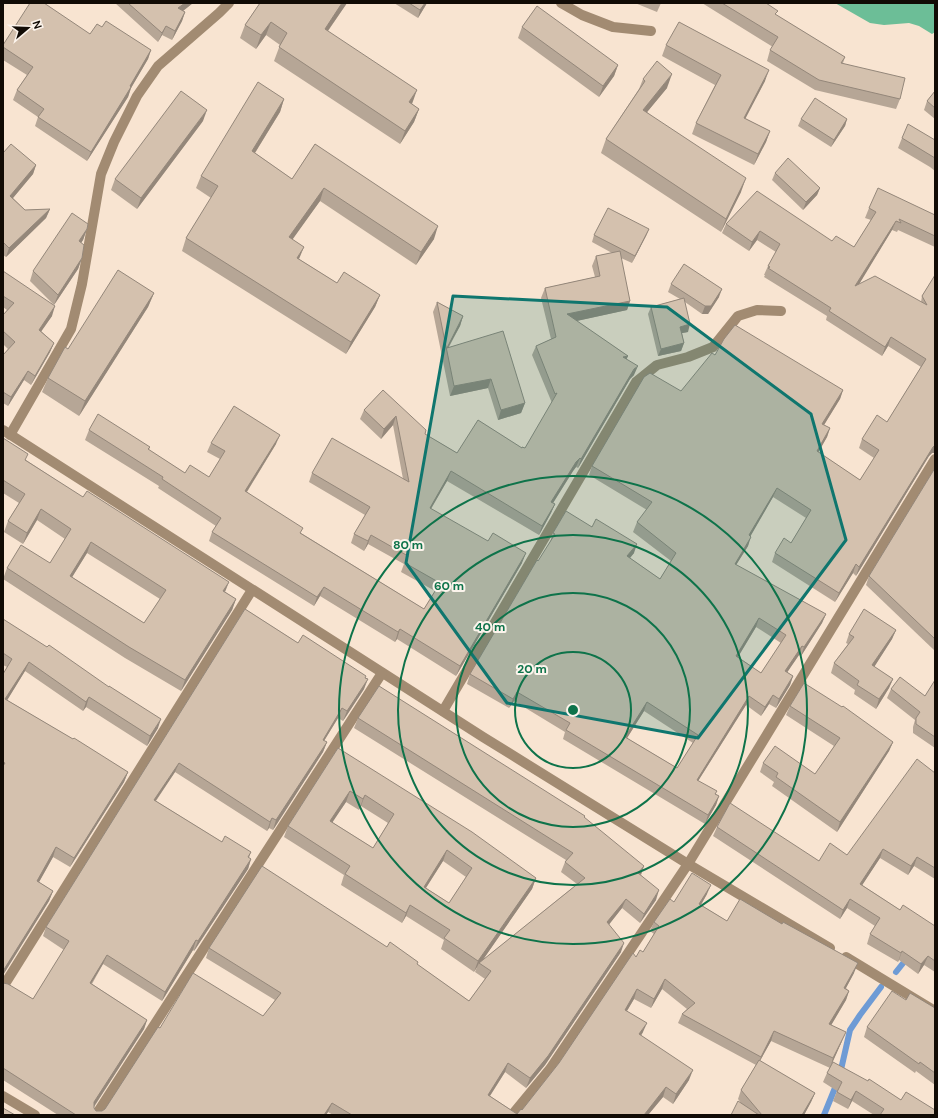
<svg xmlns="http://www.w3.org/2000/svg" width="938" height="1118" font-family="'DM Sans',sans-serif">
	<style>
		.forest { fill: #6cbe97 }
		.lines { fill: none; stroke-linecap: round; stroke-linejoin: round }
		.stream { stroke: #6e9bd5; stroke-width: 6 }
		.minor { stroke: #a28b72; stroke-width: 10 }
		.wall { fill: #b6a696; fill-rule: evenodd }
		.shaded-wall { fill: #94877a }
		.building { fill: #d4c1ae; stroke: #94877a; fill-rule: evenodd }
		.marked { fill: #0f766e; fill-opacity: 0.2; stroke: #0f766e; stroke-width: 3; stroke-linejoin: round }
		.ring { fill: none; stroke: #0e734a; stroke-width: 2 }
		.centre { fill: #0e734a; stroke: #fcf4ec; stroke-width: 2 }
		.ring-label { font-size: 12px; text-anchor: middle; font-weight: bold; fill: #0e734a; stroke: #fcf4ec; stroke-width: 4; stroke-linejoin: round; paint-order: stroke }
	</style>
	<rect width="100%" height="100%" fill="#f8e4d1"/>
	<path class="forest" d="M835 3H935V13L934 14 935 32 932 34 919 26 909 23 884 25 870 23Z"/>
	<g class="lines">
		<g class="stream">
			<path d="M896 972 908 957"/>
			<path d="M840 1074 850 1030 860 1015 881 987"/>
			<path d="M824 1115 837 1083"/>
		</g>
		<g class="minor">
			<path d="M561 3 582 15 613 27 651 31"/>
			<path d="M3 430 483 737 688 864 830 948"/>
			<path d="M10 435 71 329 82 284 101 174 114 142 137 96 158 66 219 13 229 3"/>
			<path d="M443 711 636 382 657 365 688 357 713 347 738 316 757 310 781 311"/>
			<path d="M846 957 935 1011"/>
			<path d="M3 987 252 590"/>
			<path d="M3 1096 35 1115"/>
			<path d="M96 1115 382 673"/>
			<path d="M512 1115 550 1069 688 864 935 459"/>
		</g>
	</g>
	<g class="wall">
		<path d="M115 3H193L183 11 185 12 182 21 172 40 162 35 158 42Z"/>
		<path d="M260 3H347L328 31 412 104 419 109 414 122 400 144 274 61 280 45 266 35 256 49 240 38 245 25Z"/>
		<path d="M394 3H427L418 18Z"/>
		<path d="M635 3H661L657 12Z"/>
		<path d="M702 3H766L776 15 845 57 843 63 900 99 896 109 815 90 767 61 770 50 773 47Z"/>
		<path d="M102 27 151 50 148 59 131 88 128 97 87 161 35 126 38 117 13 100 17 90 27 75 3 60V45L90 34Z"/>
		<path d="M522 27 618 65 614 76 599 97 518 38Z"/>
		<path d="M666 45 765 81 745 118 770 131 766 142 754 165 692 134 696 123 715 85 662 56Z"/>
		<path d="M643 79 667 88 647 112 741 192 721 232 601 153 606 139 639 89Z"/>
		<path d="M935 91V119L924 110 927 101Z"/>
		<path d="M284 99 280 112 255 153 292 179 315 144 434 239 416 265 320 201 292 239 299 259 337 283 380 295 375 307 346 354 182 251 186 238 211 198 196 188 201 176Z"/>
		<path d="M801 119H847L845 126 831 147 798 126Z"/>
		<path d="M203 121 137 209 111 190 115 179Z"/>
		<path d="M902 138 935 140V171L930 167 898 148Z"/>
		<path d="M3 153 36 165 33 174 13 198 25 210 50 209 46 218 6 257 3 255Z"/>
		<path d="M775 173 820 188 817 195 803 210 772 180Z"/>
		<path d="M869 208 935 215V247L898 230 897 232 892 230 858 285 921 302 922 296 935 275V453H932L929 456 856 576 853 573 835 602 772 562 775 553 791 543 806 518 773 497 750 536 748 546 736 565 826 614 822 623 801 656 799 655 787 672 793 676 790 685 776 708 769 704 761 716 746 705 698 781 719 796 716 805 705 824 563 739 565 732 514 701 509 708 467 684 470 674 550 542 553 533 634 553 630 558 660 579 671 561 633 532 637 522 647 510 589 475 592 466 681 391 715 355 843 390 840 399 824 425 830 428 827 437 818 452 860 480 874 458 859 448 862 439 887 422 921 367 888 346 882 356 826 320 827 316 764 277 765 275H764L768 266 776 252 757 240 749 251 722 233 726 224 832 241 854 247 871 220 865 218ZM756 627 781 643 761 673 738 657ZM644 711 693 743 677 768 627 738Z"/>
		<path d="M87 229 83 240 81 243 82 258 78 269 54 305 30 281 33 271Z"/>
		<path d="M649 229 646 236 632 263 621 258 630 301 627 310 576 321 628 356 626 359 634 375 630 379 578 468 576 467 573 471 553 503 555 504 551 513 539 535 447 481 431 509 522 563 456 676 397 639 395 642 320 596 314 606 209 541 212 532 216 526 158 488 159 486 85 440 89 430 150 447 149 450 185 473 209 477 220 459 207 452 211 443 276 444 247 492 301 533 424 609 435 591 401 572 404 564 368 544 364 551 351 543 354 534 365 515 309 482 312 473 403 479 393 425 381 439 360 419 364 410 383 390 425 434 457 453 522 448H525L552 403 532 355 536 346 551 339 541 298 545 288 595 277 592 266 596 256 612 253 592 242 594 235Z"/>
		<path d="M3 271 52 316 41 331 54 343 50 352 31 385 24 380 8 406 3 403V355L8 349 3 344V315L7 310 3 307Z"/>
		<path d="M671 284 719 297 708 314H702L685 302 688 332 682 333 684 343 681 351 658 356 648 314 651 307 680 299 668 292Z"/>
		<path d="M154 293 148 307 79 416 42 392 48 378 68 349Z"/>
		<path d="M437 302 463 316 460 326 449 347 525 403 521 413 498 420 488 388 450 396 433 312Z"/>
		<path d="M3 438 26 460 236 599 232 610 181 691 125 658 3 579 7 568 50 563 65 539 37 520 23 544 4 532 8 521 19 503 3 493ZM87 553 160 599 144 623 72 577Z"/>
		<path d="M935 468V651L866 585 869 576Z"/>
		<path d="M245 609 298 643 366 678 364 689 343 721 338 718 324 741 327 742 323 752 273 830 269 828 267 831 175 772 156 801 222 842 251 852 249 858 251 859 248 869 194 951 193 950 162 1001 103 964 92 984 147 1020 144 1029 94 1107V1108L96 1111H102L105 1109 160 1028 263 1016 275 1000 206 958 209 948 387 947 418 965 469 1001 485 979 475 972 477 967 474 972 441 949 444 940 406 916 402 923 341 885 344 875 284 837 288 826 338 748 536 878 532 889 482 961 577 884 561 872 565 862 566 860 354 728 358 718 585 818 641 875 656 900 640 923 622 908 609 924 621 952 545 1065 526 1088 505 1072 490 1096 517 1114 522 1110 559 1063 636 957 643 952 654 934 650 931 654 922 674 902 707 894 701 905 727 921 854 973 846 988 849 991 846 1000 831 1025 842 1041 831 1065 901 1100 935 1115H874L852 1101 848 1109 833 1101 837 1091 823 1082 827 1073 830 1068 771 1041 760 1061 815 1093 811 1102 804 1115H731L741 1103 738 1099 741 1090 756 1065 678 1023 682 1014 687 1009 662 989 651 1008 634 999 627 1011 643 1032 641 1036 689 1080 673 1104 663 1097 648 1115H333L328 1112 326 1115H58L3 1080V983L33 999 64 950 43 936 46 927ZM346 802 359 810 361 806 388 823 373 848 332 822ZM443 861 466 877 449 903 426 888Z"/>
		<path d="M3 619 158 728 147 746 86 707 83 711 25 671 7 700 128 772 124 782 70 867 53 857 39 882 53 891 49 901 3 975V674L7 667 3 665Z"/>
		<path d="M896 630 892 639 874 667 893 679 889 688 876 709 854 694 855 690 831 673 834 663 848 644 846 643 849 634Z"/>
		<path d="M935 680V748L913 733V727L915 720 887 698 891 689 925 696Z"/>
		<path d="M790 706 893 742 889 751 837 832 772 786 774 782 760 772 763 763 815 774 834 746 786 715Z"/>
		<path d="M935 773V879L914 866 908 875 880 858 862 885 900 910 935 926V972L924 965 918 974 899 960 898 962 867 944 870 934 875 926 847 908 840 919 713 836 717 827 819 861 847 855Z"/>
		<path d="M906 1000 935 1008V1085L916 1071 915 1073 864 1037 867 1027Z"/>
	</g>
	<g class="shaded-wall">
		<path d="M185 3H193L175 17 178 8Z"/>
		<path d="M342 3H347L320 42 325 29Z"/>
		<path d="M425 3H427L418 18 420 10Z"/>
		<path d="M185 12 182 21 172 40 175 31Z"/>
		<path d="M271 22 266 35 256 49 261 35Z"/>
		<path d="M166 26 162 35 158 42 162 33Z"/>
		<path d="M151 50 148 59 131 88 128 97 87 161 91 152Z"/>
		<path d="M618 65 614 76 599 97 603 86Z"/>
		<path d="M769 70 765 81 740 129 744 118Z"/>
		<path d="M672 74 667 88 638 123 643 110Z"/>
		<path d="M417 90 412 104 404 116 409 102Z"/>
		<path d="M284 99 280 112 248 164 252 151Z"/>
		<path d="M419 109 414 122 400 144 405 131Z"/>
		<path d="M207 110 203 121 137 209 141 198Z"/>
		<path d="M847 119 845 126 831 147 834 140Z"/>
		<path d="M770 131 766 142 754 165 758 154Z"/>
		<path d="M36 165 33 174 7 205 10 196Z"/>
		<path d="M746 178 741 192 721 232 726 219Z"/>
		<path d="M324 188 320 201 285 250 289 237Z"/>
		<path d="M820 188 817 195 803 210 806 202Z"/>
		<path d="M50 209 46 218 6 257 9 248Z"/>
		<path d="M896 221 892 230 852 296 855 286Z"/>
		<path d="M438 226 434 239 416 265 421 252Z"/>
		<path d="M87 229 83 240 75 252 79 241Z"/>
		<path d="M649 229 646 236 632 263 635 256Z"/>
		<path d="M760 231 757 240 749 251 752 242Z"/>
		<path d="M304 247 299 259 297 258Z"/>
		<path d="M82 258 78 269 54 305 58 295Z"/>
		<path d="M722 289 719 297 708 314H702L705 306Z"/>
		<path d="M154 293 148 307 79 416 85 401Z"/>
		<path d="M380 295 375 307 346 354 351 342Z"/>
		<path d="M630 301 627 310 563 324 567 314Z"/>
		<path d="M55 306 52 316 36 339 39 330Z"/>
		<path d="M463 316 460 326 446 351 447 348Z"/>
		<path d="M690 324 688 332 677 334 680 327Z"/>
		<path d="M891 337 888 346 882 356 885 347Z"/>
		<path d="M54 343 50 352 31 385 35 376Z"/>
		<path d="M684 343 681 351 658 356 661 349Z"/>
		<path d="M628 356 624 365 623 357Z"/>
		<path d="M638 366 634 375 630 379 578 468 581 459 634 369Z"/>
		<path d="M28 371 24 380 8 406 11 397Z"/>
		<path d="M491 379 488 388 450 396 454 386Z"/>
		<path d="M843 390 840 399 819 433 822 424Z"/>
		<path d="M525 403 521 413 498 420 501 410Z"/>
		<path d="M396 416 393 425 381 439 384 429Z"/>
		<path d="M830 428 827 437 814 460 817 451Z"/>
		<path d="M280 435 276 444 241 501 245 491Z"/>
		<path d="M935 445V453H932L929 456 856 576 859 567 933 447Z"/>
		<path d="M580 458 576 467 573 471 548 511 551 502 576 462Z"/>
		<path d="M451 471 447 481 426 517 430 508Z"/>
		<path d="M777 488 773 497 746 544 749 535Z"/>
		<path d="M555 504 551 513 539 535 542 526Z"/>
		<path d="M41 509 37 520 23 544 27 533Z"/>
		<path d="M371 535 368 544 364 551 368 541Z"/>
		<path d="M751 537 748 546 731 573 735 564Z"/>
		<path d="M91 542 87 553 66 587 70 576Z"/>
		<path d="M637 544 634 553 624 565 627 556Z"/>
		<path d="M526 553 522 563 456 676 460 666Z"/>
		<path d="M856 564 853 573 835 602 839 593Z"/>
		<path d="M229 582 225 592 223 591Z"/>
		<path d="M324 587 320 596 314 606 317 597Z"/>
		<path d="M236 599 232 610 181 691 185 680Z"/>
		<path d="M826 614 822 623 801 656 804 647Z"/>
		<path d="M759 618 756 627 733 665 736 656Z"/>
		<path d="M400 629 397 639 395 642 398 632Z"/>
		<path d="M896 630 892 639 869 675 872 665Z"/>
		<path d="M802 646 799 655 782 680 785 671Z"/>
		<path d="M29 662 25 671 3 707 5 699Z"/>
		<path d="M793 676 790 685 776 708 779 699Z"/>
		<path d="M368 679 364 689 343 721 347 711Z"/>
		<path d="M893 679 889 688 876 709 879 699Z"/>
		<path d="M517 692 514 701 509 708 513 699Z"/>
		<path d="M773 695 769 704 761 716 765 707Z"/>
		<path d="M749 696 746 705 693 789 697 780Z"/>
		<path d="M89 697 86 707 83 711 86 702Z"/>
		<path d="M647 702 644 711 622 746 625 737Z"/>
		<path d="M342 708 338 718 319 749 323 740Z"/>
		<path d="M161 719 158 728 147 746 150 736Z"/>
		<path d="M327 742 323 752 273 830 276 820Z"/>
		<path d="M893 742 889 751 837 832 840 822Z"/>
		<path d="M179 763 175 772 150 809 154 800Z"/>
		<path d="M128 772 124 782 70 867 74 858Z"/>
		<path d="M350 791 346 802 326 832 330 821Z"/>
		<path d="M365 795 361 806 359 810 363 799Z"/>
		<path d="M719 796 716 805 705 824 708 815Z"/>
		<path d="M272 818 269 828 267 831 270 822Z"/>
		<path d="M56 847 53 857 34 891 37 881Z"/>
		<path d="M883 849 880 858 857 893 860 884Z"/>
		<path d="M447 850 443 861 420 897 424 887Z"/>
		<path d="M917 857 914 866 908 875 911 866Z"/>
		<path d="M251 859 248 869 194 951 198 941Z"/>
		<path d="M644 866 641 875 638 873Z"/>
		<path d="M536 878 532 889 480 964 479 963 477 967 474 972 478 961Z"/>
		<path d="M711 885 707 894 696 913 699 904Z"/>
		<path d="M659 890 656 900 640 923 644 914Z"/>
		<path d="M53 891 49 901 3 975V971Z"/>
		<path d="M626 899 622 908 604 931 607 922Z"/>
		<path d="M850 899 847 908 840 919 843 910Z"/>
		<path d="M410 905 406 916 402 923 406 913Z"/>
		<path d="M196 940 193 950 162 1001 165 992Z"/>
		<path d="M624 943 621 952 545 1065 526 1088 530 1078Z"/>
		<path d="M902 951 899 960 898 962 901 953Z"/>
		<path d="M107 955 103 964 86 992 90 983Z"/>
		<path d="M928 956 924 965 918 974 921 964Z"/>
		<path d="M858 963 854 973 841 997 844 988Z"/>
		<path d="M665 979 662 989 651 1008 654 999Z"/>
		<path d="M637 989 634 999 622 1019 625 1010Z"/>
		<path d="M849 991 846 1000 826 1034 829 1024Z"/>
		<path d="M147 1020 144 1029 91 1111 94 1102Z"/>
		<path d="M647 1023 643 1032 635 1044 639 1034Z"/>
		<path d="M774 1031 771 1041 757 1066 761 1057Z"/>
		<path d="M846 1032 830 1068 833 1058Z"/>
		<path d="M508 1063 505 1072 484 1105 488 1095Z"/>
		<path d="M693 1070 689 1080 673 1104 676 1094Z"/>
		<path d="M666 1087 663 1097 648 1115H644Z"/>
		<path d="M856 1091 852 1101 848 1109 851 1100Z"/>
		<path d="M815 1093 811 1102 804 1115H802Z"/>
		<path d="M332 1103 328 1112 326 1115H324Z"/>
	</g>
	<g class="building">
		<path d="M30 3H44L90 34 97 24 102 27 106 21 151 50 130 86 131 87 91 152 38 117 44 109 17 90 33 67 3 47V45Z"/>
		<path d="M128 3H185L178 8 185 12 175 31 166 26 162 33Z"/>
		<path d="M260 3H342L325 29 417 90 409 102 419 109 405 131 279 47 287 33 271 22 261 35 245 25Z"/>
		<path d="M409 3H425L420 10Z"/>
		<path d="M722 3H766L778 11 775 14 845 57 841 63 905 78 900 99 819 80 770 50 778 37Z"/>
		<path d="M537 6 618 65 603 86 522 27Z"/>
		<path d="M679 22 769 70 744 118 770 131 758 154 696 123 721 75 666 45Z"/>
		<path d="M657 61 672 74 643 110 746 178 726 219 606 139 645 81 643 79Z"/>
		<path d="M258 82 284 99 252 151 292 179 315 144 438 226 421 252 324 188 289 237 304 247 297 258 337 283 344 272 380 295 351 342 186 238 218 186 201 176Z"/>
		<path d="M181 91 207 110 141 198 115 179Z"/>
		<path d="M935 91V108L927 101Z"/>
		<path d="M815 98 847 119 834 140 801 119Z"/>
		<path d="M908 124 935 140V158L902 138Z"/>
		<path d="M11 144 36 165 10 196 25 210 50 209 9 248 3 242V153Z"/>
		<path d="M788 158 820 188 806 202 775 173Z"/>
		<path d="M878 188 935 215V236L899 219 901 223 896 221 855 286 875 276 927 305 922 296 935 275V445L933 447 859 567 856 564 839 593 775 553 784 538 791 543 811 510 777 488 749 535 751 537 735 564 826 614 804 647 802 646 785 671 793 676 779 699 773 695 765 707 749 696 697 780 717 791 715 794 719 796 708 815 566 730 570 723 517 692 513 699 470 674 537 560 538 561 555 534 553 533 566 511 592 527 596 519 637 544 627 556 660 579 676 553 637 522 652 502 592 466 644 377 650 373 681 391 712 353 715 355 724 339 735 325 843 390 822 424 830 428 817 451 860 480 879 450 862 439 877 415 887 422 926 359 891 337 885 347 829 311 831 308 768 268 770 267 768 266 780 244 760 231 752 242 726 224 757 191 832 241 836 236 854 247 876 212 869 208ZM759 618 786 635 761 673 736 656ZM647 702 698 735 677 768 625 737Z"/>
		<path d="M608 208 649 229 635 256 594 235Z"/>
		<path d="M72 213 88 224 87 229 79 241 84 245 82 258 58 295 33 271Z"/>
		<path d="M620 251 630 301 567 314 628 356 623 357 638 366 634 369 581 459 580 458 576 462 551 502 555 504 542 526 451 471 430 508 488 541 493 533 526 553 460 666 400 629 398 632 324 587 317 597 212 532 221 518 162 479 163 477 89 430 98 414 150 447 148 449 185 473 190 465 209 477 225 451 211 443 234 406 280 435 245 491 303 528 300 533 424 609 440 583 405 563 408 556 371 535 368 541 354 534 370 507 312 473 332 438 409 482 396 416 384 429 364 410 383 390 426 430 425 434 457 453 478 420 522 448V447L525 448 557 393 555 394 536 346 556 337 545 288 600 276 596 256Z"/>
		<path d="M684 264 722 289 711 306H705L671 284Z"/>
		<path d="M118 270 154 293 85 401 48 378 65 347 68 349Z"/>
		<path d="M3 271 55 306 39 330 54 343 35 376 28 371 11 397 3 392V355L15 342 3 331V315L14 303 3 296Z"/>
		<path d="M684 298 690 324 680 327 684 343 661 349 651 307Z"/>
		<path d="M437 302 463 316 447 348 503 331 525 403 501 410 491 379 454 386Z"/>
		<path d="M3 438 28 454 25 460 83 497 87 491 229 582 223 591 236 599 185 680 129 647 7 568 21 545 50 563 71 529 41 509 27 533 8 521 25 494 3 480ZM91 542 166 590 144 623 70 576Z"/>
		<path d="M935 468V639L869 576Z"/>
		<path d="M245 609 298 643 303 635 366 676 365 678 368 679 347 711 342 708 323 740 327 742 276 820 272 818 270 822 179 763 154 800 222 842 225 836 251 852 248 857 251 859 198 941 196 940 165 992 107 955 90 983 147 1020 94 1102V1108L96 1111H102L105 1109 158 1027 160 1028 193 973 263 1016 281 993 209 948 262 866 387 947 390 942 418 962 417 964 469 1001 491 971 479 963 585 878 565 862 573 853 358 718 379 686 585 816 584 817 644 866 638 873 659 890 644 914 626 899 607 922 624 943 548 1056 530 1078 508 1063 488 1095 517 1114 521 1109 522 1110 559 1063 633 953 636 957 640 950 643 952 659 926 654 922 670 899 674 902 692 873 711 885 699 904 727 921 740 899 782 924 783 922 858 963 844 988 849 991 829 1024 846 1032 833 1058 774 1031 761 1057 682 1014 695 1003 665 979 654 999 637 989 625 1010 647 1023 639 1034 693 1070 676 1094 666 1087 644 1115H352L332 1103 324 1115H76L3 1068V983L8 984 33 999 69 941 46 927Z"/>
		<path d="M864 609 896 630 872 665 893 679 879 699 857 685 859 681 834 663 854 637 849 634Z"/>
		<path d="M3 619 47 647 49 645 109 687V686L161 719 150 736 89 697 86 702 29 662 5 699 73 739 74 738 128 772 74 858 56 847 37 881 53 891 3 971V766L5 763 3 762V674L12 659 3 653Z"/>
		<path d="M900 677 925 696 935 680V737L916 724V718L920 712 891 689Z"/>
		<path d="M804 683 842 707 843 706 893 742 840 822 776 777 778 773 763 763 775 746 815 774 840 738 790 706Z"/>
		<path d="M338 748 472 832 536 878 478 961 444 938 450 930 410 905 406 913 345 874 350 866 288 826ZM350 791 363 799 365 795 394 814 373 848 330 821ZM447 850 472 868 449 903 424 887Z"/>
		<path d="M917 759 935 773V868L917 857 911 866 883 849 860 884 900 910 903 905 935 926V961L928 956 921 964 902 951 901 953 870 934 880 918 850 899 843 910 717 827 730 803 819 861 830 843 847 855Z"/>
		<path d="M892 991 906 1000 910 993 935 1008V1073L920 1062 919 1064 867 1027Z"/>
		<path d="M759 1060 815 1093 802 1115H762L741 1090Z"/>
		<path d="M833 1062 868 1081 869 1079 901 1100 906 1092 935 1110V1115H880L884 1109 856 1091 851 1100 837 1092 842 1082 827 1073Z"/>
		<path d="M738 1101 759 1115H731Z"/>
		<path d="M3 1108 15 1115H3Z"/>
	</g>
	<path class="marked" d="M453 296 667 307 811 414 846 540 698 738 507 703 406 563Z"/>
	<g class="ring">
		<circle cx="573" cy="710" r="58"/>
		<circle cx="573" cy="710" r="117"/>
		<circle cx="573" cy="710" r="175"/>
		<circle cx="573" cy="710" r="234"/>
	</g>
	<circle cx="573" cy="710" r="6" class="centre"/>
	<g class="ring-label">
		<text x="408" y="549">80 m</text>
		<text x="449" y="590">60 m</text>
		<text x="490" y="631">40 m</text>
		<text x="532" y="673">20 m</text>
	</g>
	<rect width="938" height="1118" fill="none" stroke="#110b05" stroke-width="8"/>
	<g transform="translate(28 28) rotate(71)" stroke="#fcf4ec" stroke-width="3" paint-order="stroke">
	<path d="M0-3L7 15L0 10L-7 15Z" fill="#110b05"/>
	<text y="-6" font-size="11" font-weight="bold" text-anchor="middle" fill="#110b05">N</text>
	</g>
</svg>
